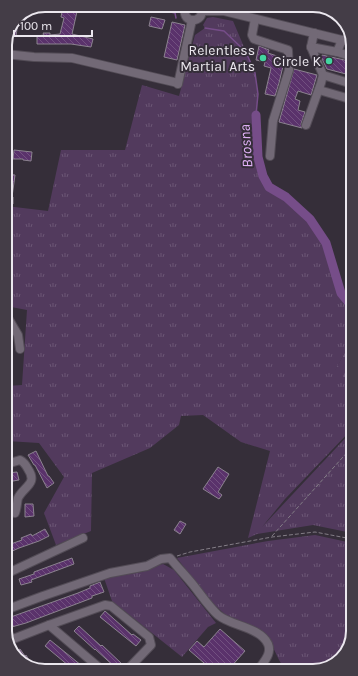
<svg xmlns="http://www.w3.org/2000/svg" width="358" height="676" font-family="Karla,sans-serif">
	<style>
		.grass { fill: url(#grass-tufts) }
		.forest { fill: url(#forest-firs) }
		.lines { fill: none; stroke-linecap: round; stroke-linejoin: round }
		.stream { stroke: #764d89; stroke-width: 1.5 }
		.river { stroke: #764d89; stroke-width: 9 }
		.building { fill: url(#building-back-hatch); stroke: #8b828f }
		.minor-casing { stroke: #534c56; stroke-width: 10 }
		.path { stroke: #837d86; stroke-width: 1; stroke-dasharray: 4 2; stroke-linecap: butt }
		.minor { stroke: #726976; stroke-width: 8 }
		.poi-dot { fill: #43d4a0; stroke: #352e39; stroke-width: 1.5 }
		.labels { text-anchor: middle; stroke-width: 4; stroke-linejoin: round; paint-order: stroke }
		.poi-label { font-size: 14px; fill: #ebe7ee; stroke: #352e39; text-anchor: end }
		.water-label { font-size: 15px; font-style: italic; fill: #deaff4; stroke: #352e39 }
		.rim { fill: none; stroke: #ebe7ee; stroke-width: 2 }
	</style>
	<defs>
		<pattern id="grass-tufts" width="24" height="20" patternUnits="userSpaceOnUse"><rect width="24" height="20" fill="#523a5d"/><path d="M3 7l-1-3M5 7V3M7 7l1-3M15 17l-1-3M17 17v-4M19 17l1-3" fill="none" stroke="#6b5675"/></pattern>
		<pattern id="forest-firs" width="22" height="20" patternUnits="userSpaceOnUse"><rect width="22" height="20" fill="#523a5d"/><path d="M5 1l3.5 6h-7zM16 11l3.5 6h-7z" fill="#6b5675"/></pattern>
		<pattern id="building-back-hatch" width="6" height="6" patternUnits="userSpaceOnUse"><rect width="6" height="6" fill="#5a326b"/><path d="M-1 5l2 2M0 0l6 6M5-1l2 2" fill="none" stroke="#725080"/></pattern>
	</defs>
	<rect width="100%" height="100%" fill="#352e39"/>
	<g class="grass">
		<path d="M213 17 233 21 255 73 258 94 256 115 258 157 263 176 269 187 286 197 310 219 326 243 341 293 351 305V341L335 371 352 381V429L285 499 262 527 352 431V533L313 525 257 534 248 538 270 451 241 442 203 415 181 416 179 425 150 448 92 473 91 531 56 545 44 513 64 477 39 443 7 441V386L22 385 27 310 6 306V206L48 211 61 150H125L142 85 179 96 195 35 205 28 203 25 207 18Z"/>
		<path d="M315 535 352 543 353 633 346 653 328 668H284L279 660 271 643 228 617 210 601 177 558 268 541Z"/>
		<path d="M163 564 174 570 216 623 208 627 182 657 112 601 104 578Z"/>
	</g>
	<path class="forest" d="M351 341 352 381 334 372Z"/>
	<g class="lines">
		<g class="stream">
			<path d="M141 5 175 13 176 18"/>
			<path d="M205 28 224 31 246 52 255 73 258 94 256 115"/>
		</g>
		<path class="river" d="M256 115 258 157 263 176 269 187 286 197 310 219 326 243 341 293 351 305"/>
	</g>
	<g class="building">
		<path d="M67 5 78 7 72 34 93 39 91 47 71 44H37V36L44 35 43 33H50V35L60 34 64 18 61 17 62 12H65Z"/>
		<path d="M151 17 165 20 162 29 149 26Z"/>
		<path d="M172 22 185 25 177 60 164 57Z"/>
		<path d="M14 23H18L16 36 12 35 11 46H5V43Z"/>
		<path d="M259 46 269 50 268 53 277 56 276 61 283 63V66L279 83 275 96 265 94 271 68 264 66 265 62 256 60Z"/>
		<path d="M322 55 349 61 346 74 327 69 321 57Z"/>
		<path d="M294 69 317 75 311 95 298 91 295 99 300 101 298 110 305 112 301 124 302 128 279 122Z"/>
		<path d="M14 150 32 152 31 161 23 160V159H13Z"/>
		<path d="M6 174 15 175 12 197H13V204L6 203Z"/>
		<path d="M36 451 48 476H49L54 483 47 488 35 465H34L28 455Z"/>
		<path d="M218 467 229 474 218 492 222 495 219 499 203 489Z"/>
		<path d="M17 472 19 480 7 482V473Z"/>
		<path d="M25 504H33L34 516 25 517Z"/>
		<path d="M180 521 186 524 180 534 174 530Z"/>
		<path d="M45 529 49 536 39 541 19 548 8 553V545L22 540 21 538 31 534 32 536Z"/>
		<path d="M72 558 74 564 31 580 32 582 21 585 19 579 34 574V572Z"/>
		<path d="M100 582 104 592 92 596V598L26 623 8 628V618L78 593 90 588V586Z"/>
		<path d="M105 611 132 635 133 634 141 640 136 646 100 617Z"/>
		<path d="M79 626 101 646 102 645 122 664 117 669 95 649V650L74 631Z"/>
		<path d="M220 629 245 651 229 669H211L189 650 197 641 204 647Z"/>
		<path d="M50 640 71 657 87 670 75 671 45 646Z"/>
		<path d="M20 649 25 656 26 655 34 668 21 663 13 653Z"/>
	</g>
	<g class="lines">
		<g class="minor-casing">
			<g id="minor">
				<path d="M188 5C186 8 184 10 185 14 188 26 209 19 199 5"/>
				<path d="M203 11H224L350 42"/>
				<path d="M255 19 252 35 254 39 288 50 289 70 273 121 270 156"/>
				<path d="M314 33 311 47 337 52 342 40"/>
				<path d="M311 47 323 75 349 83 350 80"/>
				<path d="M337 52 350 56"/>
				<path d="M5 54 34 57 72 58 178 83"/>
				<path d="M178 84 192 20"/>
				<path d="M319 90 350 99"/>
				<path d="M306 125 321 83 323 75"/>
				<path d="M6 317 8 318 18 335 20 349"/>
				<path d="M7 464 20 460C24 462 26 465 28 469 38 484 24 486 18 498 17 501 17 508 15 513"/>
				<path d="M8 573 83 538"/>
				<path d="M8 609 43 596 110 573 147 566 161 559 170 558C178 568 187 577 194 586 201 595 210 608 218 615 231 626 260 627 268 644 272 654 264 661 259 669"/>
				<path d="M49 625 102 670"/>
				<path d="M8 641 49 625 105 605 111 606 149 637 151 645 127 670"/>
			</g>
		</g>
		<g class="path">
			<path d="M272 536 352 447"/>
			<path d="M177 556 190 552 272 537 315 532 352 539"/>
		</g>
		<use href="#minor" class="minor"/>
	</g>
	<g class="poi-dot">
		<circle cx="263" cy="58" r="4"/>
		<circle cx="329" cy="61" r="4"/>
	</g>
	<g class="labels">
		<g class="poi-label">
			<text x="255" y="55">Relentless<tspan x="255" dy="16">Martial Arts</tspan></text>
			<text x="321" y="66">Circle K</text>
		</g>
		<g class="water-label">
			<text transform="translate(246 146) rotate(-94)" y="5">Brosna</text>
		</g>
	</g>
	<path d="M0 0H358V676H0ZM45 12H313A33 33 0 0 1 346 45V631A33 33 0 0 1 313 664H45A33 33 0 0 1 12 631V45A33 33 0 0 1 45 12Z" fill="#443d47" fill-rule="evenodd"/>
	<path class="rim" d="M45 12H313A33 33 0 0 1 346 45V631A33 33 0 0 1 313 664H45A33 33 0 0 1 12 631V45A33 33 0 0 1 45 12Z"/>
	<path d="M14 30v6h78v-6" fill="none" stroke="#ebe7ee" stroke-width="2"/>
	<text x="20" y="30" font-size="12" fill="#ebe7ee" stroke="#352e39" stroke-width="3" paint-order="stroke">100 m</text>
</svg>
